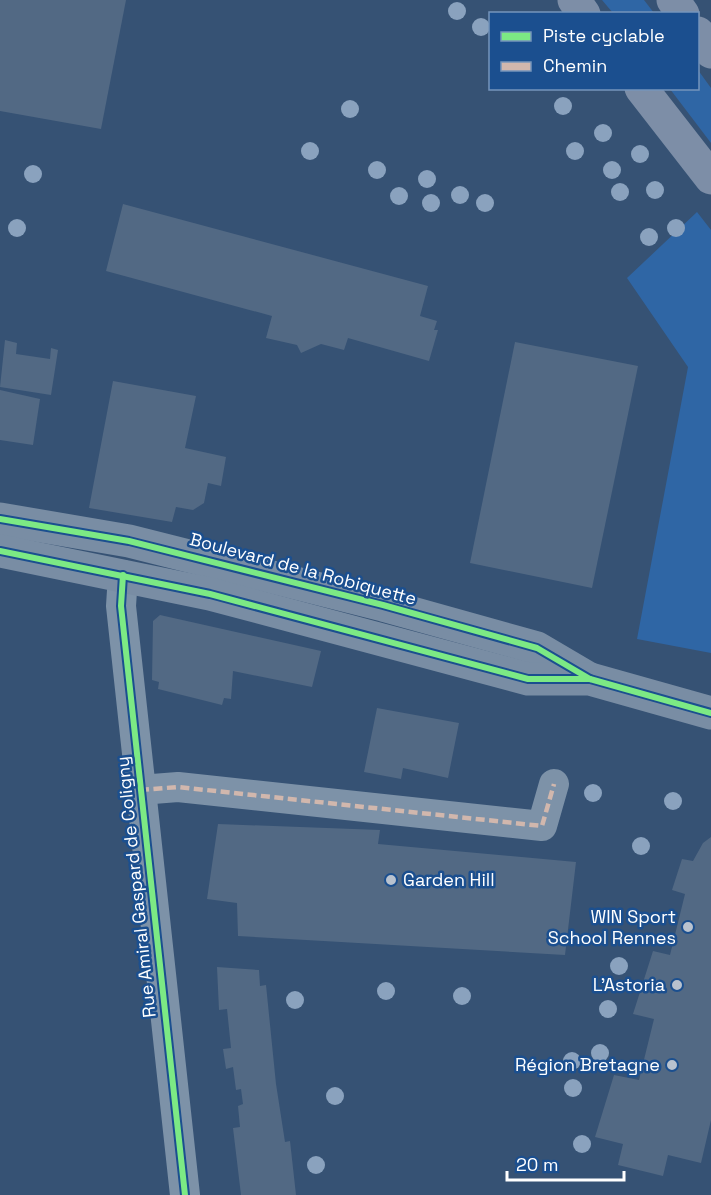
<svg xmlns="http://www.w3.org/2000/svg" width="711" height="1195" font-family="'Space Grotesk',sans-serif">
	<style>
		.green { fill: #2f66a5 }
		.building { fill: #526984 }
		.lines { fill: none; stroke-linecap: round; stroke-linejoin: round }
		.street { stroke: #7d92a8; stroke-width: 30 }
		.secondary { stroke: #798da4; stroke-width: 33 }
		.primary { stroke: #7d8ea7; stroke-width: 33 }
		.quiet { stroke: #d1b7ad; stroke-width: 4.5; stroke-dasharray: 9 4.5; stroke-linecap: butt }
		.cycleway-casing { stroke: #1b4f8f; stroke-width: 10 }
		.cycleway { stroke: #7ce984; stroke-width: 6 }
		.tree { fill: #8aa2be }
		.poi-dot { fill: #b9c2ce; stroke: #1b4f8f; stroke-width: 2 }
		.labels { text-anchor: middle; stroke-width: 5; stroke-linejoin: round; paint-order: stroke }
		.street-label { font-size: 18px; fill: #fff; stroke: #1b4f8f }
		.poi-label { font-size: 18px; fill: #fff; stroke: #1b4f8f; text-anchor: end }
	</style>
	<rect width="100%" height="100%" fill="#365274"/>
	<g class="green">
		<path d="M602 0H644L654 13H613Z"/>
		<path d="M698 70 711 88V143L670 89 698 88Z"/>
		<path d="M697 212 711 230V653L637 639 688 367 627 278Z"/>
	</g>
	<g class="building">
		<path d="M0 0H126L101 129 0 111Z"/>
		<path d="M123 204 428 286 420 316 437 321 434 330H438L429 361 348 338 344 350 321 344 301 353 297 345 266 338 272 316 106 271Z"/>
		<path d="M5 340 17 343 16 354 50 359 51 348 58 350 51 395 0 387Z"/>
		<path d="M515 342 638 366 592 588 470 563Z"/>
		<path d="M113 381 196 396 185 448 226 457 221 486 208 483 204 503 193 510 176 507 172 522 89 508Z"/>
		<path d="M0 390 40 399 33 445 0 440Z"/>
		<path d="M160 615 321 651 312 687 233 671 231 699 224 698 222 705 158 689 159 682 152 680 153 621Z"/>
		<path d="M377 708 459 723 448 778 403 768 401 779 364 772Z"/>
		<path d="M218 824 380 830 378 844 576 862 565 955 238 936 237 903 207 899Z"/>
		<path d="M711 837V1120L701 1163 668 1155 663 1176 618 1165 623 1144 595 1137 614 1075 639 1080 654 1019 633 1014 653 951 670 955 685 894 672 890 682 859 693 861 703 843Z"/>
		<path d="M217 967 259 970 260 986 266 985 276 1084 285 1142 290 1141 296 1195H241L233 1128 240 1127 238 1106 243 1104 241 1089 236 1090 233 1067 226 1069 223 1049 231 1048 227 1009 219 1010Z"/>
	</g>
	<g class="lines">
		<g class="street">
			<path d="M123 575 121 606 185 1195"/>
			<path d="M140 790 178 787 542 826 554 784"/>
		</g>
		<g class="secondary">
			<path d="M0 519 129 541 383 605 537 648 588 678"/>
			<path d="M0 551 210 594 528 679H590L711 713"/>
		</g>
		<g class="primary">
			<path d="M574 0 584 14"/>
			<path d="M673 0 683 14"/>
			<path d="M698 33 711 52"/>
			<path d="M641 88 711 178"/>
		</g>
		<path class="quiet" d="M140 790 178 787 542 826 554 784"/>
		<g class="cycleway-casing">
			<g id="cycleway">
				<path d="M0 519 129 541 383 605 537 648 590 679"/>
				<path d="M0 551 210 594 528 679H590L711 713"/>
				<path d="M123 575 121 606 185 1195"/>
			</g>
		</g>
		<use href="#cycleway" class="cycleway"/>
	</g>
	<g class="tree">
		<circle cx="457" cy="11" r="9"/>
		<circle cx="481" cy="27" r="9"/>
		<circle cx="563" cy="106" r="9"/>
		<circle cx="350" cy="109" r="9"/>
		<circle cx="603" cy="133" r="9"/>
		<circle cx="310" cy="151" r="9"/>
		<circle cx="575" cy="151" r="9"/>
		<circle cx="640" cy="154" r="9"/>
		<circle cx="377" cy="170" r="9"/>
		<circle cx="612" cy="170" r="9"/>
		<circle cx="33" cy="174" r="9"/>
		<circle cx="427" cy="179" r="9"/>
		<circle cx="655" cy="190" r="9"/>
		<circle cx="620" cy="192" r="9"/>
		<circle cx="460" cy="195" r="9"/>
		<circle cx="399" cy="196" r="9"/>
		<circle cx="431" cy="203" r="9"/>
		<circle cx="485" cy="203" r="9"/>
		<circle cx="17" cy="228" r="9"/>
		<circle cx="676" cy="228" r="9"/>
		<circle cx="649" cy="237" r="9"/>
		<circle cx="593" cy="793" r="9"/>
		<circle cx="673" cy="801" r="9"/>
		<circle cx="641" cy="846" r="9"/>
		<circle cx="619" cy="966" r="9"/>
		<circle cx="386" cy="991" r="9"/>
		<circle cx="462" cy="996" r="9"/>
		<circle cx="295" cy="1000" r="9"/>
		<circle cx="608" cy="1009" r="9"/>
		<circle cx="600" cy="1053" r="9"/>
		<circle cx="572" cy="1061" r="9"/>
		<circle cx="573" cy="1088" r="9"/>
		<circle cx="335" cy="1096" r="9"/>
		<circle cx="582" cy="1144" r="9"/>
		<circle cx="316" cy="1165" r="9"/>
	</g>
	<g class="poi-dot">
		<circle cx="391" cy="880" r="6"/>
		<circle cx="688" cy="927" r="6"/>
		<circle cx="677" cy="985" r="6"/>
		<circle cx="672" cy="1065" r="6"/>
	</g>
	<g class="labels">
		<g class="street-label">
			<text transform="translate(303 569) rotate(15)" y="6">Boulevard de la Robiquette</text>
			<text transform="translate(136 887) rotate(-96)" y="6">Rue Amiral Gaspard de Coligny</text>
		</g>
		<g class="poi-label">
			<text x="403" y="886" text-anchor="start">Garden Hill</text>
			<text x="676" y="923">WIN Sport<tspan x="676" dy="21">School Rennes</tspan></text>
			<text x="665" y="991">L'Astoria</text>
			<text x="660" y="1071">Région Bretagne</text>
		</g>
	</g>
	<rect x="489" y="12" width="210" height="78" fill="#1b4f8f" stroke="#7695bc" stroke-width="1.5"/>
	<rect x="501" y="32" width="30" height="9" fill="#7ce984" stroke="#7695bc" stroke-width="1.5"/>
	<text x="543" y="42" font-size="18" fill="#ffffff">Piste cyclable</text>
	<rect x="501" y="62" width="30" height="9" fill="#d1b7ad" stroke="#7695bc" stroke-width="1.5"/>
	<text x="543" y="72" font-size="18" fill="#ffffff">Chemin</text>
	<path d="M507 1171v9h117v-9" fill="none" stroke="#ffffff" stroke-width="3"/>
	<text x="516" y="1171" font-size="18" fill="#ffffff" stroke="#1b4f8f" stroke-width="4.5" paint-order="stroke">20 m</text>
</svg>
